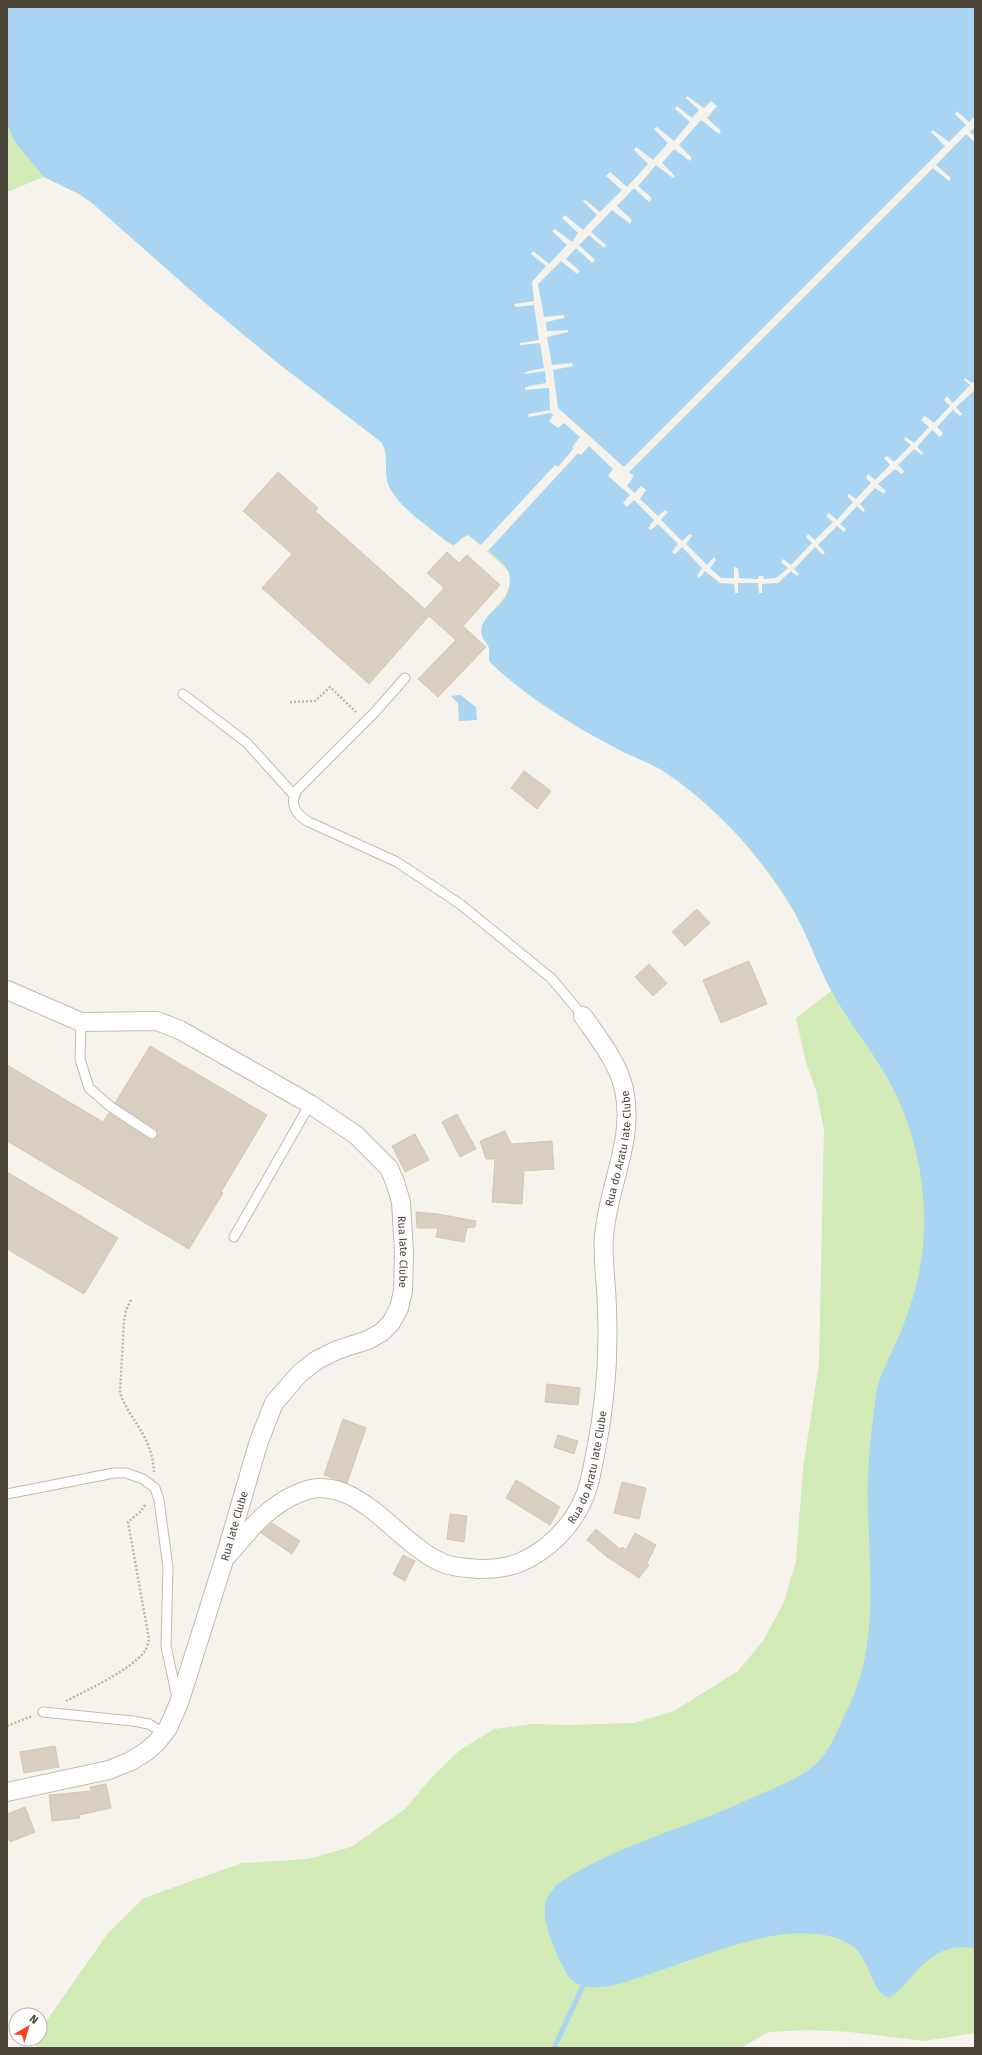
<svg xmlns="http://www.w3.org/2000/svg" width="982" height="2055" font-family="'Fira Sans',sans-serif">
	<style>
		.green { fill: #d2eab5 }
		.water { fill: #a9d4f2 }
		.pier { fill: #f6f3ec }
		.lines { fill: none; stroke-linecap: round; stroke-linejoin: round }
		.stream { stroke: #a9d4f2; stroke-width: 5 }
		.building { fill: #d8cfc1; stroke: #d3c7b4 }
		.lane-casing { stroke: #c2bbae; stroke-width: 11 }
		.street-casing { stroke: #c2bbae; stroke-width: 20 }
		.path { stroke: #c4b79f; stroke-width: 2.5; stroke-dasharray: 2 2; stroke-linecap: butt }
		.lane { stroke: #fff; stroke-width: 9 }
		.street { stroke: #fff; stroke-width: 18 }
		.labels { text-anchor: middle; stroke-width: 4; stroke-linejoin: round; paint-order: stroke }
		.street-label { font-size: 11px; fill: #4b4439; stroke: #fff }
	</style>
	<rect width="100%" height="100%" fill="#f6f3ec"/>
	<path class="green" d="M7 22 664 723 907 1065 975 1554V2033L924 2041 850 2032 810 2030 769 2032 740 2048H36L38 2039H40V2030L108 1933 144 1898 242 1863 308 1859 351 1847 405 1809 431 1778 460 1750 494 1729 533 1724 568 1725 634 1723 674 1711 738 1671 763 1641 784 1602 796 1561 803 1468 819 1364 824 1130 816 1090 806 1063 796 1018 831 991C819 964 808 937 794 912 763 860 718 807 668 774 651 763 633 757 616 748 574 726 525 696 491 663 487 657 491 654 489 648 487 643 482 641 482 635 479 609 519 602 508 570L468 535C462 536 459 543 453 545L446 541C428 526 400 508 390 488 382 473 391 453 380 441L279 364 203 301 92 203 79 194 44 177 7 192Z"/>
	<g class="water">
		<path d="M7 7H975V1949C928 1935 903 1998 888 1997 873 1994 869 1959 854 1947 829 1928 786 1932 757 1939 721 1948 685 1962 650 1974 630 1980 605 1991 583 1986 575 1984 568 1978 565 1970 557 1956 542 1922 545 1905 546 1898 552 1889 558 1884 564 1879 572 1875 579 1871 607 1855 634 1845 664 1833 698 1821 730 1808 763 1793 781 1785 802 1777 817 1763 829 1751 835 1736 842 1721 851 1703 860 1682 864 1662 877 1601 866 1537 868 1475 869 1446 873 1417 877 1388 883 1367 894 1349 902 1329 914 1298 923 1265 924 1231 926 1176 912 1117 882 1069 866 1043 847 1019 832 992 818 967 809 939 795 913 766 861 718 809 669 775 653 763 633 758 616 748 575 727 524 695 491 663 487 657 490 654 489 648 487 640 479 638 482 626 485 615 499 608 505 598 509 591 512 579 508 571 504 561 477 541 468 535 462 536 459 543 453 545L446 541C428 526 400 508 390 488 382 473 391 453 380 441L279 364 203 301 92 203 79 194 44 177 15 142 7 124Z"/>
		<path d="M460 695 476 707 477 720 459 721 458 703 451 696Z"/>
	</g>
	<path class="pier" d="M687 96 704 108 711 101 717 106 707 118 721 131 719 134 701 120 679 145 692 158 690 161 674 149 662 163 675 176 673 178 656 165 638 186 652 198 649 202 634 188 617 206 632 220 630 224 612 210 591 232 606 245 604 248 589 235 579 245 595 260 592 263 576 248 566 259 580 271 577 274 561 261 538 284 544 317 564 315V318L546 322 547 331 568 330V332L547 337 552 365 572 363 573 366 553 370 558 408 624 467 945 146 931 132 933 130 949 142 966 125 955 114 957 111 969 122 975 116V127L970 132 975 136V142L966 134 936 165 951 178 949 181 933 168 629 472 634 476 627 486 635 493 641 486 646 490 640 499 658 516 665 510 668 512 661 520 682 541 690 534 692 536 686 544 707 565 714 557 716 560 710 568 721 578H734V567L738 568 739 578 758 579 759 576H763L764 579 776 578 788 568 781 562 783 559 791 565 812 543 806 537 808 534 815 540 833 522 826 516 829 513 837 520 853 502 847 496 849 494 856 499 871 483 866 478 868 474 875 480 890 465 884 458 887 456 894 462 911 445 904 439 906 437 914 443 929 427 921 420 925 416 934 423 950 406 944 400 947 396 953 403 970 385 964 380 965 378 972 383 975 381V390L956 407 962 414 960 416 953 410 937 427 943 433 940 437 932 430 917 447 923 453 922 455 914 449 898 465 904 471 902 474 895 469 878 484 886 491 884 494 875 488 860 504 865 510 863 512 857 506 840 524 846 529 844 532 837 526 818 545 825 552 823 555 815 547 794 569 799 574 797 576 791 571 778 583 762 584V593H759L758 583H738V593H735L734 584 720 583 705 571 699 578 697 576 702 568 682 547 675 554 672 552 678 544 658 524 651 530 648 528 654 520 634 500 627 507 623 503 630 495 608 476 613 469 589 446 581 455 578 453 486 553 479 547 555 465 558 467 573 449 572 447 580 437 564 423 558 428 549 421 553 415 551 413 529 417 528 414 550 410 549 388 525 390V387L546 383 545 371 525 374V372L544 368 540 343 520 345V343L539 340 534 305 516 307 514 304 534 301 532 282 546 266 531 254 533 251 549 264 567 245 552 231 555 229 572 242 578 233 562 218 565 215 583 230 597 215 583 201 584 199 600 212 622 190 606 176 610 172 627 187 648 164 634 150 636 147 653 160 668 143 654 129 657 127 674 141 690 122 675 109 677 106 692 118 699 110 686 98Z"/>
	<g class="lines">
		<path class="stream" d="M554 2048 583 1986"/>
	</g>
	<g class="building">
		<path d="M278 472 318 508 315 511 425 609 444 588 427 573 447 552 459 563 467 555 500 585 463 626 486 647 438 697 418 679 456 640 429 616 369 684 262 588 292 554 243 511Z"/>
		<path d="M524 771 551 791 537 809 511 788Z"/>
		<path d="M697 909 710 923 685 946 672 932Z"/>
		<path d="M749 961 767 1004 721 1023 703 980Z"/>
		<path d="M649 964 667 983 653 996 635 977Z"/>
		<path d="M150 1046 267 1115 221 1192 223 1193 189 1249 7 1141V1065L103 1122 109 1113 149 1139H155L158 1135 156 1129 115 1103Z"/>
		<path d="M457 1114 476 1149 460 1157 442 1122Z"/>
		<path d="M505 1131 511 1144 552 1141 554 1169 524 1171 522 1204 492 1202 495 1159H486L480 1141Z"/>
		<path d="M415 1134 429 1160 405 1172 392 1146Z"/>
		<path d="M7 1172 118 1238 84 1294 7 1249Z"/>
		<path d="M416 1212 438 1214 476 1221 475 1227 467 1228 464 1242 436 1237 438 1228H417Z"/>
		<path d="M547 1384 580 1388 578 1405 545 1402Z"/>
		<path d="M343 1419 366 1428 347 1483 324 1475Z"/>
		<path d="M558 1435 578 1441 574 1454 554 1447Z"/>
		<path d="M516 1480 560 1507 550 1525 506 1498Z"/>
		<path d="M622 1482 646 1488 639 1519 614 1513Z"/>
		<path d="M450 1514 467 1516 464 1542 447 1539Z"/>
		<path d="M272 1523 300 1541 292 1554 261 1533Z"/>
		<path d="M596 1529 620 1549 622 1547 626 1550 635 1533 656 1545 647 1563 649 1565 639 1578 607 1557 587 1540Z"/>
		<path d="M403 1555 415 1561 405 1581 393 1574Z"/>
		<path d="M55 1746 59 1767 24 1773 20 1752Z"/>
		<path d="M106 1784 111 1808 79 1815 80 1818 52 1821 49 1795 91 1791 90 1787Z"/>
		<path d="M25 1807 35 1832 10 1842 7 1835V1814Z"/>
	</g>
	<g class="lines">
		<g class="lane-casing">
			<g id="lane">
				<path d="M405 678 375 712 298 789C288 803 296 815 309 822L397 862 460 904 551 978 583 1016"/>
				<path d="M183 694 247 743 294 795"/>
				<path d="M81 1022 80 1059 89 1088 111 1107 152 1134"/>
				<path d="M234 1237 310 1104"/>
				<path d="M7 1494 114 1473H126L143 1479 155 1488 159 1500 168 1567 166 1646 177 1698"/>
				<path d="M43 1712 133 1721 149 1724 163 1733"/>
			</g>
		</g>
		<g class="street-casing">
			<g id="street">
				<path id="s1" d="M7 990 81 1022 157 1021 180 1030 310 1104 356 1135 389 1168 395 1182 401 1202 404 1252 403 1291 399 1308 391 1323 382 1332 368 1340 337 1350 317 1360 300 1373 274 1403 259 1441 225 1557 179 1703 168 1728 157 1742 147 1751 131 1761 109 1770 7 1792"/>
				<path id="s2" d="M229 1554C249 1530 269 1505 299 1493 355 1468 397 1545 443 1563 455 1568 468 1568 480 1569 494 1569 508 1568 521 1562 547 1551 572 1526 583 1500 590 1486 592 1470 595 1455 605 1407 609 1359 607 1311 607 1286 602 1260 604 1236 608 1185 635 1141 624 1089 617 1061 599 1039 583 1016"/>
			</g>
		</g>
		<g class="path">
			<path d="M290 702 315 701 330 687 356 712"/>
			<path d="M131 1300 126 1310 124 1321 120 1393C131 1423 152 1435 154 1472"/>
			<path d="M66 1701C87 1690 131 1670 145 1651 147 1648 148 1643 149 1639L128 1522 140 1512 146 1504"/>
			<path d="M7 1726 32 1716"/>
		</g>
		<use href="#lane" class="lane"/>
		<use href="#street" class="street"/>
	</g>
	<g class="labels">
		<g class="street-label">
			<text dy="4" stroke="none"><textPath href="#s2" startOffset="787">Rua do Aratu Iate Clube</textPath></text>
			<text dy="4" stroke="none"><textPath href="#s1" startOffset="519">Rua Iate Clube</textPath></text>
			<text dy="4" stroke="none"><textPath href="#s2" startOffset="464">Rua do Aratu Iate Clube</textPath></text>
			<text transform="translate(234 1526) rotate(-74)" y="4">Rua Iate Clube</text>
		</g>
	</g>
	<rect width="982" height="2055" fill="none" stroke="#4b4439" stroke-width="16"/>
	<g transform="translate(28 2027) rotate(38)"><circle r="19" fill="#ffffff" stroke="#b7b4b0"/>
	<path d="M0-3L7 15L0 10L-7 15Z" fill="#fc3f1d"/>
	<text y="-6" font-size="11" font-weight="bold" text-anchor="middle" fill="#4b4439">N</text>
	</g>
</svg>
